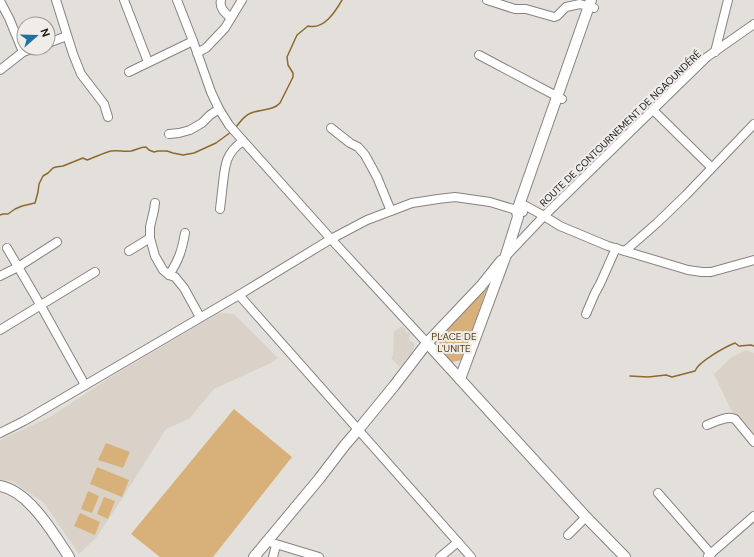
<svg xmlns="http://www.w3.org/2000/svg" width="754" height="557" font-family="'DM Sans',sans-serif">
	<style>
		.built { fill: #dad2c8 }
		.green { fill: #d8b17a }
		.lines { fill: none; stroke-linecap: round; stroke-linejoin: round }
		.stream { stroke: #8f692c; stroke-width: 1.5 }
		.minor-casing { stroke: #868380; stroke-width: 10 }
		.major-casing { stroke: #868380; stroke-width: 12 }
		.minor { stroke: #fff; stroke-width: 8 }
		.major { stroke: #fff; stroke-width: 10 }
		.labels { text-anchor: middle; stroke-width: 4; stroke-linejoin: round; paint-order: stroke }
		.street-label { font-size: 10px; fill: #1a1917; stroke: #f0ede9 }
		.park-label { font-size: 10px; fill: #58401d; stroke: #f0ede9 }
	</style>
	<rect width="100%" height="100%" fill="#e3e0dc"/>
	<g class="built">
		<path d="M219 313 234 314 278 358 271 363 214 389 189 419 166 429 124 496 96 538 79 554 44 503 12 481 0 480V440L50 417 111 377Z"/>
		<path d="M401 326 406 329 405 332 410 333 409 341 414 342V349L412 351 411 354 408 357H407V358L400 367 391 358 393 355 394 331 398 329Z"/>
		<path d="M746 350 754 353V437L732 412 714 374 732 357Z"/>
	</g>
	<g class="green">
		<path d="M488 285 462 360 452 362 438 348 441 335Z"/>
		<path d="M234 409 292 457 213 557H160L131 534Z"/>
		<path d="M106 443 130 452 123 468 98 460Z"/>
		<path d="M97 467 129 480 122 497 90 484Z"/>
		<path d="M88 491 99 496 92 513 81 509Z"/>
		<path d="M104 497 115 501 108 519 97 514Z"/>
		<path d="M80 513 100 522 95 535 74 526Z"/>
	</g>
	<g class="lines">
		<g class="stream">
			<path d="M235 128C240 123 243 116 251 113 260 109 273 111 280 103L293 77V73L288 65 287 57 297 35 308 26C324 30 335 12 342 0"/>
			<path d="M0 215 3 214H8L15 209 22 206 35 203 38 192 39 184 43 176 48 173 53 168 56 167 63 166 83 158 87 160C96 157 103 153 111 151 118 150 124 152 131 151 136 150 140 147 146 147L149 150 154 152 158 151H167L173 153 183 155 194 153 216 143 231 132"/>
			<path d="M630 376 648 377 666 375 672 377 695 371C698 362 725 347 735 343L739 346 751 345 754 346"/>
		</g>
		<g class="minor-casing">
			<g id="minor">
				<path d="M56 0 73 54 81 74 104 104 108 117"/>
				<path d="M124 0 148 62"/>
				<path d="M177 0 193 41 211 92 219 109 229 125 331 239 427 343"/>
				<path d="M221 0C219 8 225 13 231 18"/>
				<path d="M487 0 515 9H526L554 17 557 16 566 7 580 4 594 8"/>
				<path d="M0 1 9 18 23 52 35 48"/>
				<path d="M48 43 67 36"/>
				<path d="M715 52 728 0"/>
				<path d="M197 53 206 48 225 28 242 0"/>
				<path d="M479 55 562 99"/>
				<path d="M0 70 9 63 23 52"/>
				<path d="M129 72 193 41"/>
				<path d="M653 110 711 167"/>
				<path d="M331 128 350 143 358 147 365 155 377 177 391 211"/>
				<path d="M169 134 179 133 190 130 202 123 210 115 219 109"/>
				<path d="M155 203 154 210 150 227V238L155 256 163 270 169 275 175 277 184 288 200 317"/>
				<path d="M526 206 544 216 560 226 608 246 688 270 702 272H711L754 260"/>
				<path d="M220 209C221 200 222 191 223 183 225 164 226 153 243 141"/>
				<path d="M7 248 41 306 85 385"/>
				<path d="M129 251 150 238"/>
				<path d="M625 251 657 223 686 195 754 124"/>
				<path d="M507 255 544 216 707 57 754 24"/>
				<path d="M169 275C179 260 182 250 185 233"/>
				<path d="M0 276 18 267 57 242"/>
				<path d="M239 295 471 557"/>
				<path d="M586 314 595 293 600 284 616 248"/>
				<path d="M0 330 95 272"/>
				<path d="M707 425C715 422 727 415 735 419L754 442"/>
				<path d="M0 433 24 421 239 295 331 239 367 220 412 203 438 199 455 197 490 202 523 212"/>
				<path d="M658 493 711 554"/>
				<path d="M568 535 586 517"/>
				<path d="M266 541 319 557"/>
				<path d="M708 556 754 516"/>
				<path d="M273 557 276 545"/>
				<path d="M440 557 458 542"/>
			</g>
		</g>
		<g class="major-casing">
			<g id="major">
				<path d="M427 343 586 517 625 557"/>
				<path d="M460 379 506 255 518 217 517 211 591 0"/>
				<path d="M0 486C29 491 54 534 69 557"/>
				<path d="M254 557 319 479 345 445 358 430 394 386 427 343 481 286 501 261"/>
			</g>
		</g>
		<use href="#minor" class="minor"/>
		<use href="#major" class="major"/>
	</g>
	<g class="labels">
		<g class="street-label">
			<text transform="translate(620 128) rotate(-44)" y="4">ROUTE DE CONTOURNEMENT DE NGAOUNDÉRÉ</text>
		</g>
		<g class="park-label">
			<text x="454" y="340">PLACE DE<tspan x="454" dy="12">L'UNITE</tspan></text>
		</g>
	</g>
	<g transform="translate(36 36) rotate(70)"><circle r="19" fill="#f0ede9" stroke="#9a9895"/>
	<path d="M0-3L7 15L0 10L-7 15Z" fill="#226fa1"/>
	<text y="-6" font-size="11" font-weight="bold" text-anchor="middle" fill="#1a1917">N</text>
	</g>
</svg>
